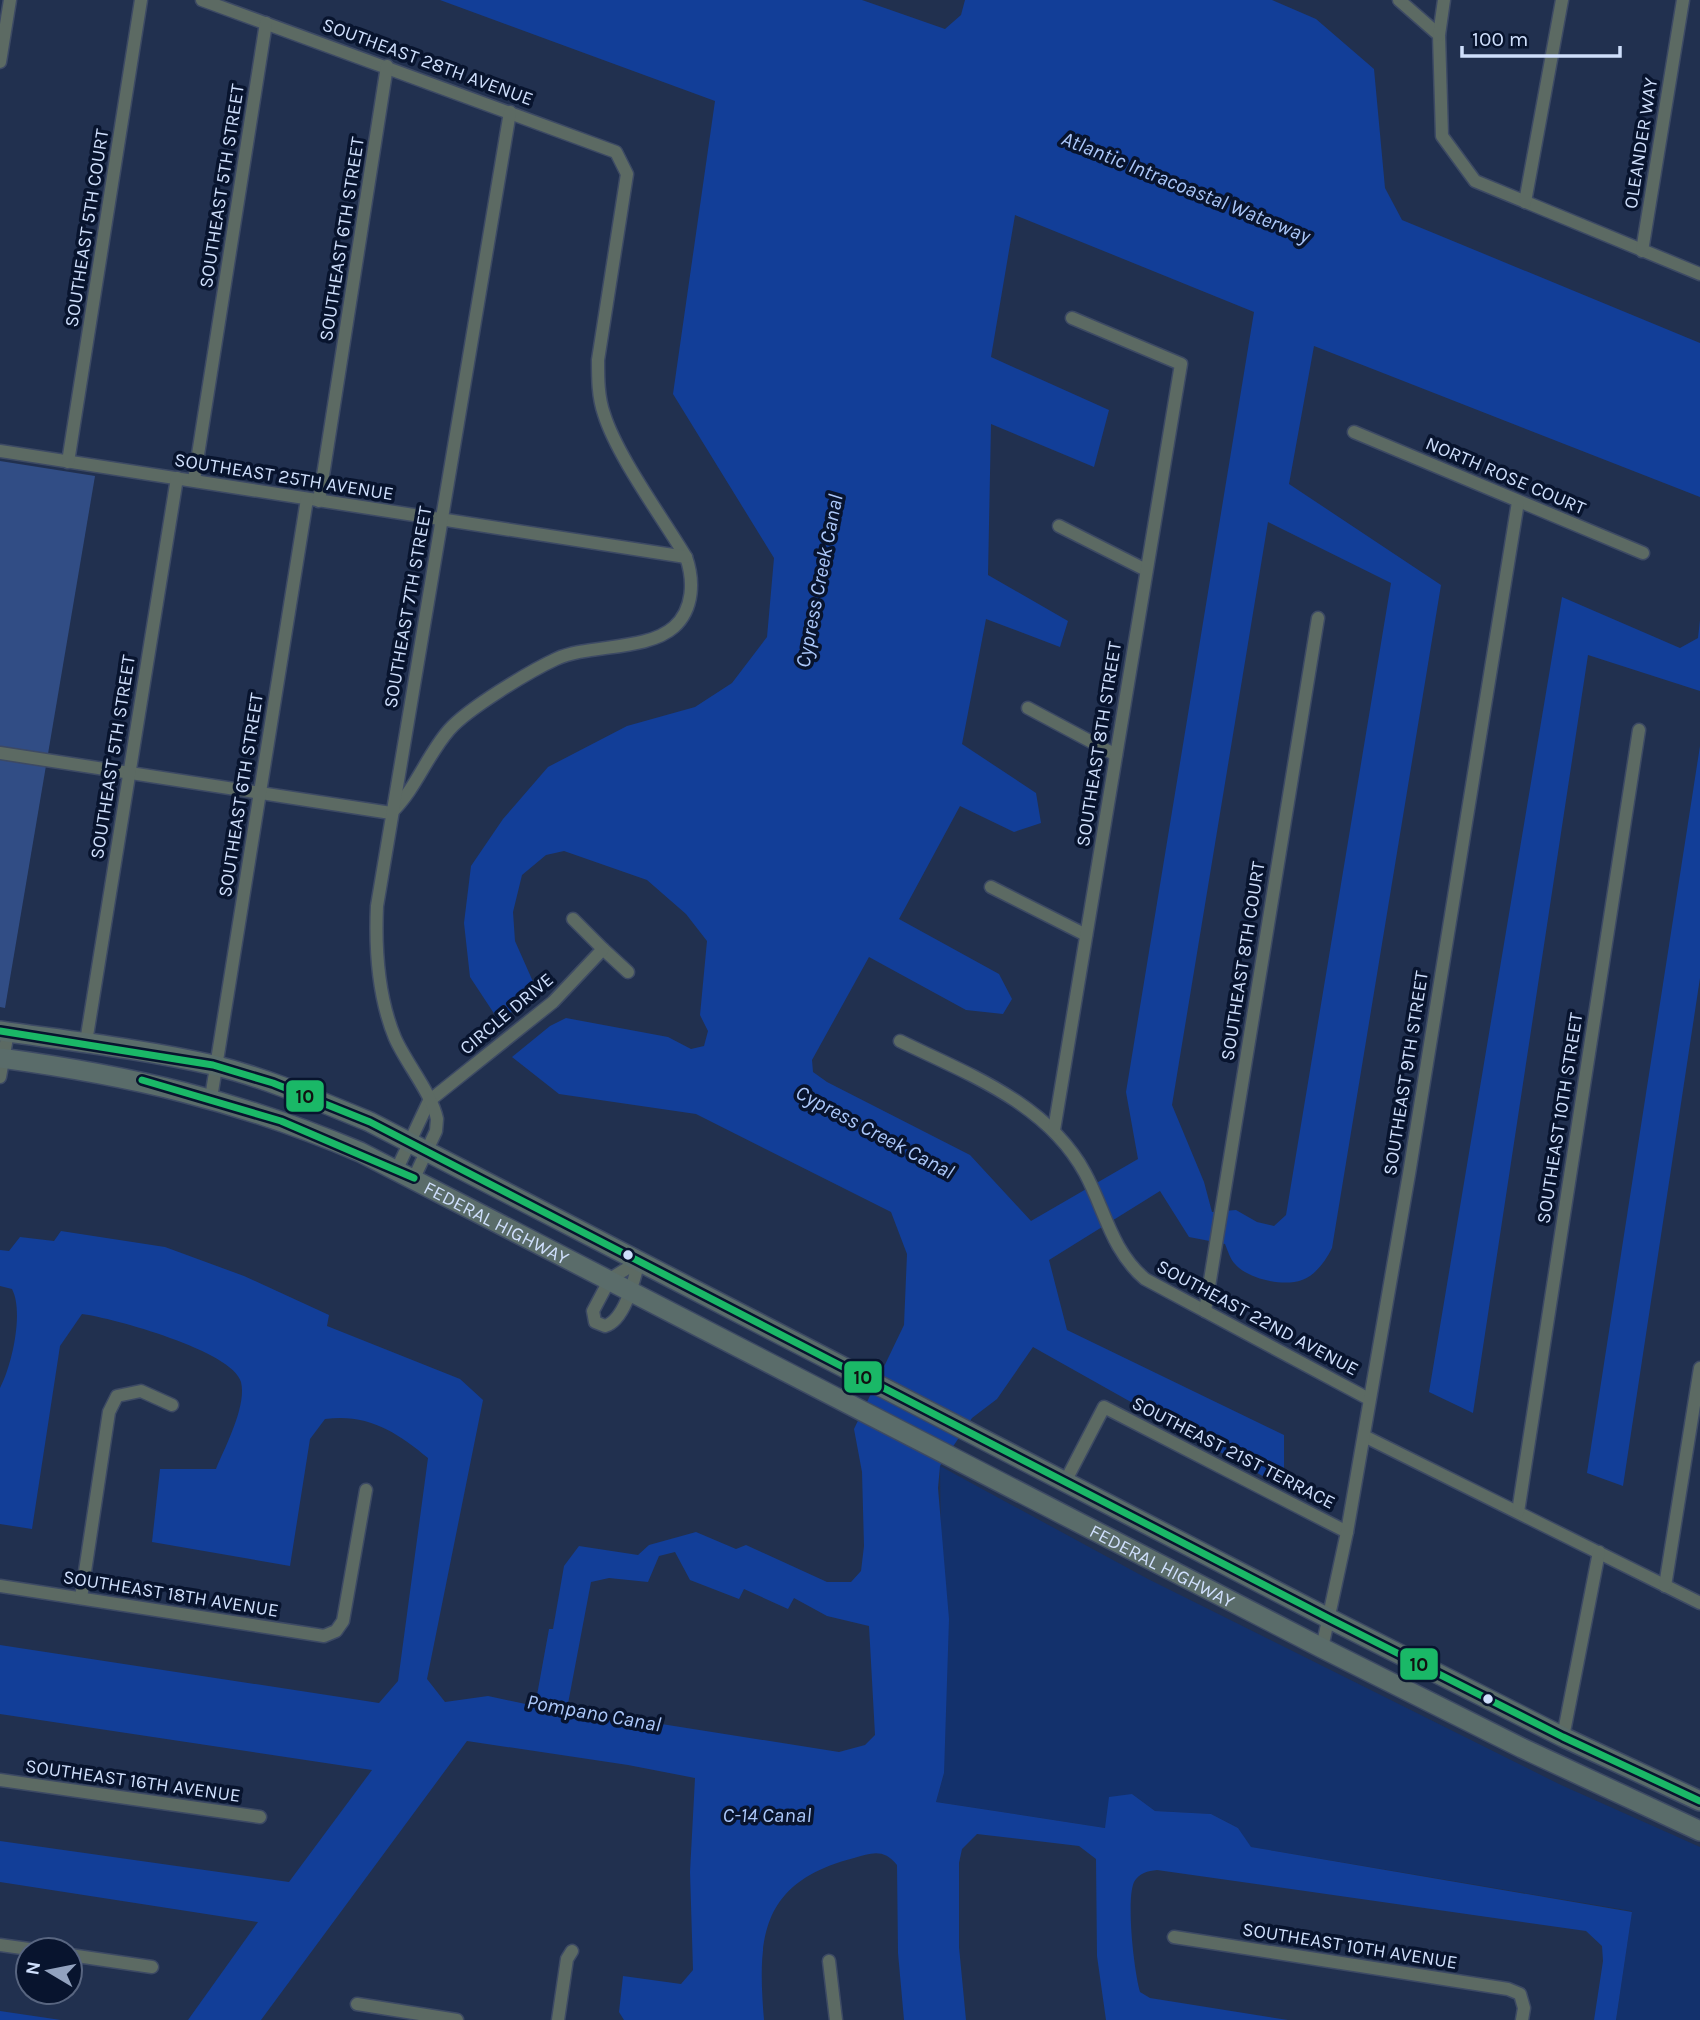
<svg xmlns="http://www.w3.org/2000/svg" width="1700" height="2020" font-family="Karla,sans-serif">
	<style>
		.built { fill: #13316c }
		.green { fill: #314d85 }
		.water { fill: #123e98; fill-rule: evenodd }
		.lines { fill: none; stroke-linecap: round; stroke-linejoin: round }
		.street-casing { stroke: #3d4a64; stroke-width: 15 }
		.primary-casing { stroke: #3d4a64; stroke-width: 22 }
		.street { stroke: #5c6a63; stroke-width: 12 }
		.primary { stroke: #5a6c6a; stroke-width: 19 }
		.bus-1-casing { stroke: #08142e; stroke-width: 12 }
		.bus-1 { stroke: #1ab867; stroke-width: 7 }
		.bus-dot { fill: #cfdffc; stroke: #08142e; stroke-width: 2.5 }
		.labels { text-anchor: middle; stroke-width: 7; stroke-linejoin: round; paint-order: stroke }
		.street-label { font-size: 19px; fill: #cfdffc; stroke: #08142e }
		.water-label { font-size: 21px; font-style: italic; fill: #acc8fa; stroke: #08142e }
		.line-badge { stroke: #08142e; stroke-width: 2.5 }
		.pale-badge-label { font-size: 19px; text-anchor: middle; font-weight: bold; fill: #111 }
	</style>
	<rect width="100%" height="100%" fill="#21304f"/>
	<path class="built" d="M940 1466 1148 1579 1561 1785 1700 1847V2020H1616L1632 1911 1250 1847 1238 1828 1211 1814 1155 1811 1132 1794 1105 1828 936 1802 944 1773Z"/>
	<path class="green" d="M0 461 95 476 5 1008 0 1007Z"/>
	<g class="water">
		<path d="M440 0H862L945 29 961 15 965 0H1272L1316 19 1374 69 1385 188 1402 220 1700 343V497L1314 346 1289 484 1441 585 1332 1248C1326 1260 1316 1275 1302 1280 1283 1287 1248 1279 1235 1264 1230 1259 1228 1251 1225 1244L1189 1237 1160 1191 1049 1260 1067 1330 1284 1435V1488L1033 1347 997 1399 972 1418 940 1466 938 1488 949 1619 944 1773 936 1802 1105 1828 1109 1797 1132 1794 1155 1811 1211 1814 1238 1828 1251 1847 1632 1912 1616 2020H1594L1603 1961 1602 1946 1586 1931 1157 1870C1148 1871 1139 1873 1134 1882 1126 1900 1134 1971 1140 1992L1150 1998 1288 2020H1106L1097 1956 1096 1859 1079 1846 977 1834 962 1849 959 1863V1947L966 2020H904L898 1953 897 1865C884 1848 871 1853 854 1858 761 1882 757 1936 764 2020H624L619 2012 623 1976 681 1984 693 1970 690 1872 695 1778 628 1765 467 1741 261 2020H188L258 1922 0 1882V1841L289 1882 372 1770 0 1714V1645L379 1703 398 1681 428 1458C397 1432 367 1413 325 1419L310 1439 290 1566 152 1542 160 1469H216C225 1447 247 1406 241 1382 233 1351 113 1318 82 1314L60 1346 32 1529 0 1524V1388C12 1365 24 1312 12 1289L0 1286V1250L9 1251 20 1237 54 1241 61 1231 165 1247 244 1276 329 1315 327 1326 460 1379 483 1400 427 1679 445 1702 488 1696 535 1706 549 1629H553L564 1566 579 1546 638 1555 649 1545 696 1532 736 1549 746 1545 827 1582H851L861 1571 864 1546 862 1472 854 1429 904 1325 907 1254 891 1212 696 1114 559 1094 512 1057 550 1026 566 1018 668 1037 691 1049 704 1046 708 1031 700 1015 707 941 686 914 647 880 564 851 546 855 522 875 513 912 515 941 538 993 499 1021 470 977 464 923 471 866 503 819 548 767 627 726 695 707 732 683 767 637 774 558 673 394 715 101ZM1015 215 1254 312 1126 1092 1138 1159 1031 1221 970 1155 827 1082 813 1072 812 1060 869 957 966 1010 1003 1014 1012 999 999 974 899 919 960 806 1014 832 1041 823 1036 793 962 744 986 619 1060 647 1068 621 988 575 991 424 1094 467 1109 410 991 357ZM1268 522 1391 583 1286 1215 1274 1226 1257 1222 1236 1210 1212 1212 1204 1182 1172 1105ZM675 1552 690 1580 739 1599 744 1589 788 1609 794 1598 827 1616 869 1626 875 1735 865 1745 839 1752 567 1709 591 1582 609 1578 648 1582 659 1556Z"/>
		<path d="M1562 597 1680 648 1698 638 1700 620V691L1588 655 1473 1413 1429 1392Z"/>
		<path d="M1700 746V978L1623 1486 1587 1473Z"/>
		<path d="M0 2011 61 2020H0Z"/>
	</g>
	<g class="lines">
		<g class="street-casing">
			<g id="street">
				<path d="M202 0 616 152 627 174 598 360C598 378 598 397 604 414 617 456 662 517 686 557 694 580 694 609 674 627 647 651 589 644 556 659 530 671 467 709 449 730 427 755 416 789 391 813"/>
				<path d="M1399 0 1439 35 1442 136 1475 181 1700 274"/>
				<path d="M1439 35 1444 0"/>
				<path d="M0 62 10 0"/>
				<path d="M1525 202 1562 0"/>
				<path d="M1642 251 1683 0"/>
				<path d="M1354 432 1643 553"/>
				<path d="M0 451 686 557"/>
				<path d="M68 462 141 0"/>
				<path d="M194 480 266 23"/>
				<path d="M319 501 387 66"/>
				<path d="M1059 526 1146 570"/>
				<path d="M1028 708 1116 755"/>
				<path d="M0 753 391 813"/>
				<path d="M991 887 1086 935"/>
				<path d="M603 949 628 972"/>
				<path d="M900 1041C968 1074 1047 1103 1085 1173 1105 1210 1111 1250 1145 1279L1369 1399"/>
				<path d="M86 1042 177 478"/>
				<path d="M0 1077 8 1032"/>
				<path d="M211 1098 307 499"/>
				<path d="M1054 1130 1181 364 1072 318"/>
				<path d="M397 1169 429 1101 553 1002 603 949 573 919"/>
				<path d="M414 1178 436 1131 437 1119C432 1094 406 1063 395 1038 378 997 375 950 377 906L510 112"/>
				<path d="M639 1261C634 1280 625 1320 605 1326L595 1322 593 1311 610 1279Z"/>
				<path d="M1205 1311 1318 618"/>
				<path d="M1364 1436 1700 1603"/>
				<path d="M1065 1482 1104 1407 1347 1532"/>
				<path d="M1518 1512 1639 730"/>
				<path d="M0 1586 324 1636 336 1631 343 1621 366 1490"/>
				<path d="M1665 1586 1700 1368"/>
				<path d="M81 1598 109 1412 117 1396 141 1391 172 1405"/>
				<path d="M1322 1648 1347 1532 1409 1174 1518 502"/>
				<path d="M1563 1737 1599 1552"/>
				<path d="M0 1780 260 1817"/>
				<path d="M1174 1937 1508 1989 1520 1994 1524 2008 1522 2020"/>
				<path d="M0 1945 36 1950"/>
				<path d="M70 1955 152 1967"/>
				<path d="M829 1961 836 2020"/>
				<path d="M357 2004 457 2020"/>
				<path d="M558 2020 567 1959 572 1951"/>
			</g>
		</g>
		<g class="primary-casing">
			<g id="primary">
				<path d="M0 1031C71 1041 143 1049 213 1065 267 1078 319 1101 370 1122L1330 1619 1563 1737 1700 1801"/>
				<path id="s1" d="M0 1058C132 1076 237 1100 360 1152L1322 1648 1522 1748 1700 1831"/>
			</g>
		</g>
		<use href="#street" class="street"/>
		<use href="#primary" class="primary"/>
		<g class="bus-1-casing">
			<g id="bus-1">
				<path d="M0 1031 213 1065 273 1083 370 1122 1330 1619 1563 1737 1700 1801"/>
				<path d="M142 1080 281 1121 414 1178"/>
			</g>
		</g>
		<use href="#bus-1" class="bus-1"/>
	</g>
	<g class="bus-dot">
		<circle cx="628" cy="1255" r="6"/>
		<circle cx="1488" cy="1699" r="6"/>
	</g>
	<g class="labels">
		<g class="street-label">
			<text transform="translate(428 61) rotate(20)" y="7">SOUTHEAST 28TH AVENUE</text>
			<text transform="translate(1640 143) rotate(-81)" y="7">OLEANDER WAY</text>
			<text transform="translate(221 186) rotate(-81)" y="7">SOUTHEAST 5TH STREET</text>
			<text transform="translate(86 228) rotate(-81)" y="7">SOUTHEAST 5TH COURT</text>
			<text transform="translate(341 239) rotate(-81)" y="7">SOUTHEAST 6TH STREET</text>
			<text transform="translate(1506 475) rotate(23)" y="7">NORTH ROSE COURT</text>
			<text transform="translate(284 476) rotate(9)" y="7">SOUTHEAST 25TH AVENUE</text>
			<text transform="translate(407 607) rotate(-80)" y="7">SOUTHEAST 7TH STREET</text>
			<text transform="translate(1098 744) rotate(-81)" y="7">SOUTHEAST 8TH STREET</text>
			<text transform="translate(112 757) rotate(-81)" y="7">SOUTHEAST 5TH STREET</text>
			<text transform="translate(240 795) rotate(-81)" y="7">SOUTHEAST 6TH STREET</text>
			<text transform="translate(1242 961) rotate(-81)" y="7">SOUTHEAST 8TH COURT</text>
			<text transform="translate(506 1013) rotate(-40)" y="7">CIRCLE DRIVE</text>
			<text transform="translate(1405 1073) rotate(-81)" y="7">SOUTHEAST 9TH STREET</text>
			<text transform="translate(1559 1118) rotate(-81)" y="7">SOUTHEAST 10TH STREET</text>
			<text dy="7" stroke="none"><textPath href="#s1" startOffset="527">FEDERAL HIGHWAY</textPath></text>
			<text transform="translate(1258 1317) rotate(28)" y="7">SOUTHEAST 22ND AVENUE</text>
			<text transform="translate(1234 1452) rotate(27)" y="7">SOUTHEAST 21ST TERRACE</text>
			<text dy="7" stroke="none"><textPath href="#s1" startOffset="1276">FEDERAL HIGHWAY</textPath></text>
			<text transform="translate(171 1593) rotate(9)" y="7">SOUTHEAST 18TH AVENUE</text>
			<text transform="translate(133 1780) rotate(8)" y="7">SOUTHEAST 16TH AVENUE</text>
			<text transform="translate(1350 1945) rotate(9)" y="7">SOUTHEAST 10TH AVENUE</text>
		</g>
		<g class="water-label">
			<text transform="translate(1186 187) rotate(22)" y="7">Atlantic Intracoastal Waterway</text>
			<text transform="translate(819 581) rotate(-79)" y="7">Cypress Creek Canal</text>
			<text transform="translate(875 1132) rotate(28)" y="7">Cypress Creek Canal</text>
			<text transform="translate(594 1713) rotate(10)" y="7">Pompano Canal</text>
			<text x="767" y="1822">C-14 Canal</text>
		</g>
	</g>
	<g class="line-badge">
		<rect x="285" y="1079" width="40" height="34" rx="7" fill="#1ab867"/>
		<rect x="843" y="1360" width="40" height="34" rx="7" fill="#1ab867"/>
		<rect x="1399" y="1647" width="40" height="34" rx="7" fill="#1ab867"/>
	</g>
	<g class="pale-badge-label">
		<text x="305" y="1103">10</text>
		<text x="863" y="1384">10</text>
		<text x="1419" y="1671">10</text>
	</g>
	<g transform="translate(49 1971) rotate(280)"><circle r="33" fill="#08142e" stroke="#586580" stroke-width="2"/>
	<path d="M0-5L12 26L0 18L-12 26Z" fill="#92a2bf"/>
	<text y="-10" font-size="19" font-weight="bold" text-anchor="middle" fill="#cfdffc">N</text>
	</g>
	<path d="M1462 46v10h158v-10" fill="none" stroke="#cfdffc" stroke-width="3.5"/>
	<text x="1472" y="46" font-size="21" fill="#cfdffc" stroke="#08142e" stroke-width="5" paint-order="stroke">100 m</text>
</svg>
